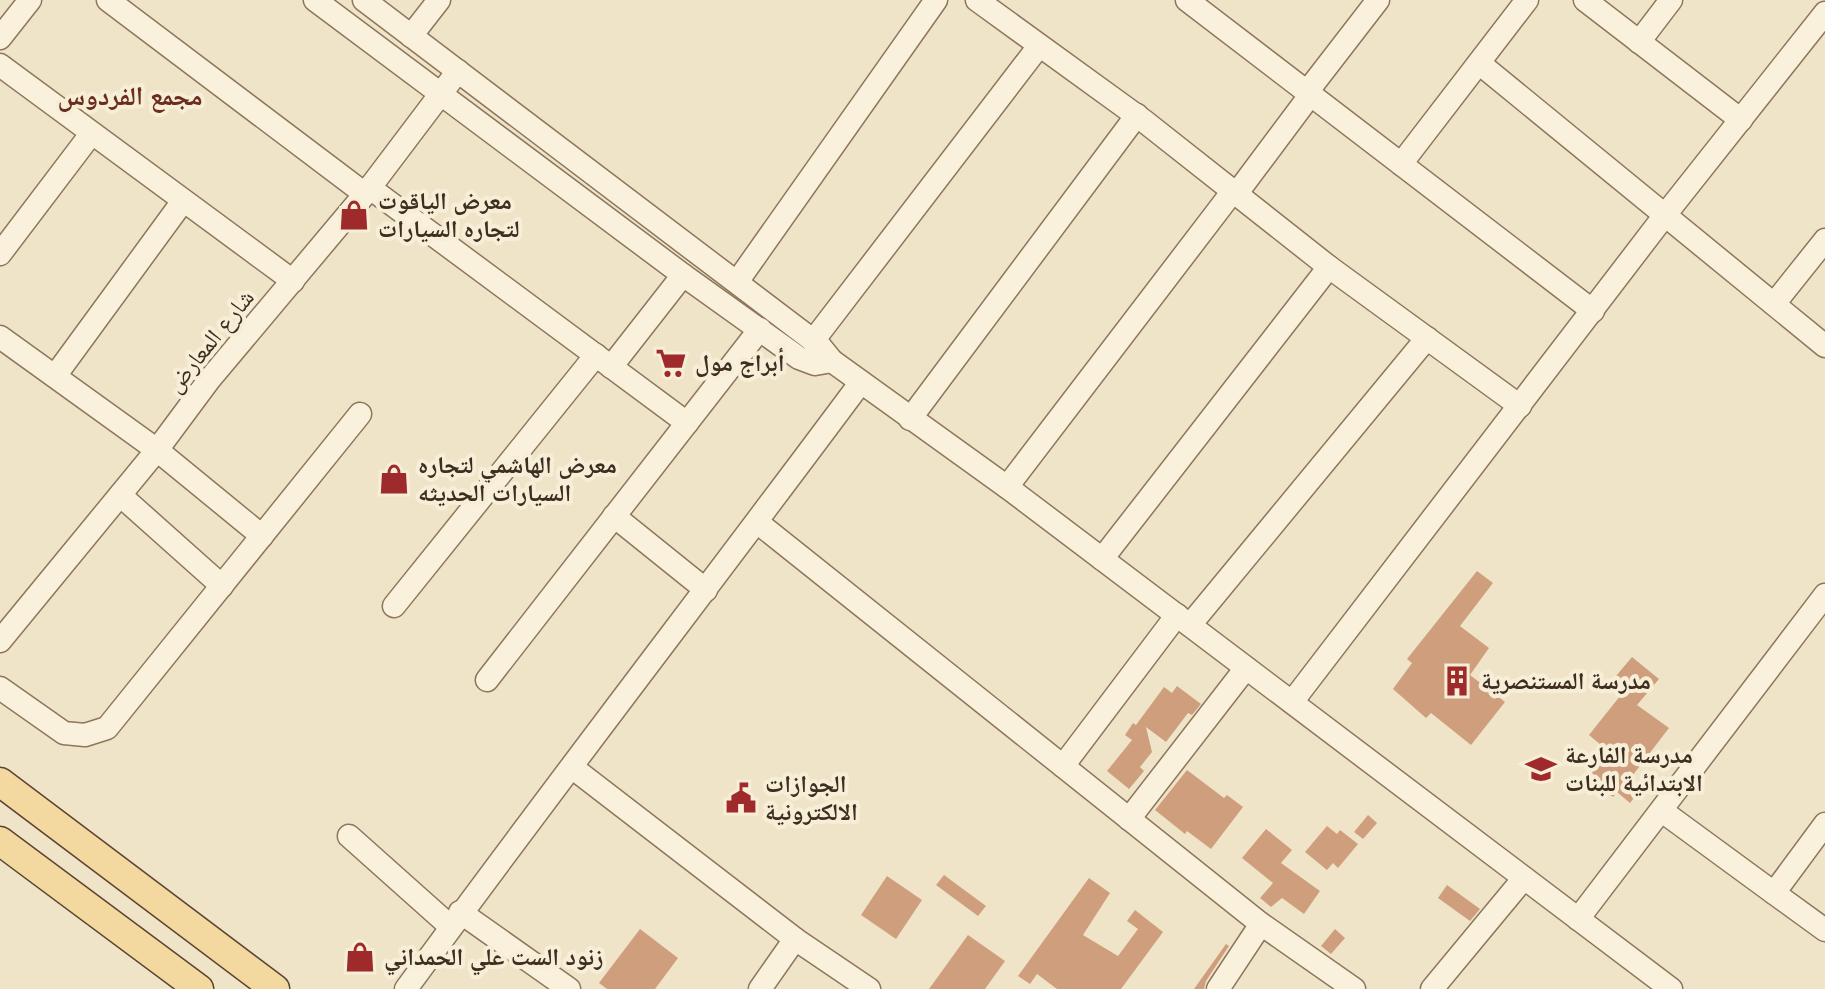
<svg xmlns="http://www.w3.org/2000/svg" width="1825" height="989" font-family="Lora,'Noto Naskh Arabic',serif">
	<style>
		.building { fill: #cf9f7d }
		.lines { fill: none; stroke-linecap: round; stroke-linejoin: round }
		.minor-casing { stroke: #8d765c; stroke-width: 25 }
		.major-casing { stroke: #5b4430; stroke-width: 31 }
		.minor { stroke: #faf1dc; stroke-width: 22 }
		.major { stroke: #f3d9a0; stroke-width: 28 }
		.labels { text-anchor: middle; stroke-width: 8; stroke-linejoin: round; paint-order: stroke }
		.poi-label { font-size: 24px; font-weight: bold; fill: #3d2e20; stroke: #f7eed8; text-anchor: start }
		.street-label { font-size: 24px; fill: #3d2e20; stroke: #f7eed8 }
		.neighbourhood-label { font-size: 26px; font-weight: bold; fill: #6b2e1e; stroke: #f7eed8 }
	</style>
	<rect width="100%" height="100%" fill="#f0e4c8"/>
	<g class="building">
		<path d="M1477 571 1493 583 1460 626 1489 648 1470 675 1505 702 1471 745 1431 713 1426 718 1393 689 1412 663 1407 659Z"/>
		<path d="M1632 657 1659 679 1637 705 1669 728 1629 780 1641 789 1630 803 1617 792 1613 797 1594 782 1599 779 1590 772 1607 750 1589 735 1628 686 1616 676Z"/>
		<path d="M1177 686 1201 704 1192 715 1188 713 1166 742 1146 727 1152 752 1140 767 1144 771 1129 789 1107 771 1132 740 1125 735 1133 723 1136 725 1164 687 1172 693Z"/>
		<path d="M1187 770 1224 798 1227 795 1243 807 1211 849 1187 831 1185 834 1155 810Z"/>
		<path d="M1368 815 1377 823 1363 839 1354 832Z"/>
		<path d="M1327 826 1337 834 1340 830 1358 844 1338 868 1333 863 1327 870 1305 852Z"/>
		<path d="M1266 829 1292 850 1281 863 1320 891 1304 914 1282 898 1271 907 1260 898 1273 883 1242 858Z"/>
		<path d="M944 875 986 906 978 916 936 885Z"/>
		<path d="M887 876 922 900 896 939 861 915Z"/>
		<path d="M1089 878 1110 893 1083 935 1118 956 1138 929 1127 921 1135 910 1163 932 1121 989H1057L1037 974 1030 984 1018 976Z"/>
		<path d="M1447 885 1480 909 1470 921 1438 898Z"/>
		<path d="M640 929 678 958 655 989H607L599 983Z"/>
		<path d="M1335 929 1345 938 1331 954 1321 946Z"/>
		<path d="M968 935 1005 961 985 989H929Z"/>
		<path d="M1226 944 1229 946 1206 981 1204 989H1194Z"/>
	</g>
	<g class="lines">
		<g class="minor-casing">
			<g id="minor">
				<path d="M108 0 365 194"/>
				<path d="M315 0 683 275 799 358 815 364 832 361"/>
				<path d="M364 0 819 345 832 361 1007 487 1671 989"/>
				<path d="M977 0 1144 121 1329 267"/>
				<path d="M1187 0 1593 311"/>
				<path d="M1585 0 1741 120"/>
				<path d="M411 36 439 0"/>
				<path d="M0 38 30 0"/>
				<path d="M1639 42 1671 0"/>
				<path d="M1479 63 1825 346"/>
				<path d="M0 65 293 281"/>
				<path d="M1307 92 1378 0"/>
				<path d="M1401 164 1527 0"/>
				<path d="M370 188 687 423"/>
				<path d="M1237 193 1311 94"/>
				<path d="M0 254 91 134"/>
				<path d="M737 282 936 0"/>
				<path d="M1774 304 1825 240"/>
				<path d="M0 337 157 450 262 536"/>
				<path d="M813 341 1039 46"/>
				<path d="M611 367 683 275"/>
				<path d="M55 376 183 201"/>
				<path d="M910 419 1137 115"/>
				<path d="M1007 487 1233 191"/>
				<path d="M120 495 222 586"/>
				<path d="M614 516 706 590"/>
				<path d="M757 522 1261 924 1218 989"/>
				<path d="M1102 559 1329 267 1520 406"/>
				<path d="M394 606 596 355"/>
				<path d="M1190 625 1427 338"/>
				<path d="M0 641 157 450 209 380 365 194 458 71"/>
				<path d="M487 680 760 329"/>
				<path d="M0 688 64 733 85 735 107 728 360 414"/>
				<path d="M1292 702 1665 215 1825 13"/>
				<path d="M1063 766 1177 615"/>
				<path d="M573 768 795 939"/>
				<path d="M1662 811 1774 893"/>
				<path d="M1129 819 1246 668"/>
				<path d="M1825 824 1774 893 1825 930"/>
				<path d="M349 836 451 927"/>
				<path d="M460 912 569 989"/>
				<path d="M1578 919 1825 595"/>
				<path d="M1261 924 1354 989"/>
				<path d="M406 989C555 785 710 585 861 382"/>
				<path d="M760 989 795 939 869 989"/>
				<path d="M1432 989 1524 878"/>
			</g>
		</g>
		<g class="major-casing">
			<g id="major">
				<path d="M0 782 275 989"/>
				<path d="M0 841 199 989"/>
			</g>
		</g>
		<use href="#minor" class="minor"/>
		<use href="#major" class="major"/>
	</g>
	<defs>
		<g id="shop-bare" transform="scale(2.4)"><path d="M-5-2.5h2.3a2.7 3.5 0 0 1 5.4 0H5L5.5 6h-11ZM-1.5-2.5h3a1.5 2.3 0 0 0-3 0Z" fill="#9e2a2b" stroke="#f7eed8" stroke-width="2.5" paint-order="stroke"/></g>
		<g id="supermarket-bare" transform="scale(2.4)"><path d="M-6-5.5h2.5l.6 2H6L4.5 2H-2.5L-4.4-4H-6ZM-1.5 3.2a1.3 1.3 0 1 0 .1 0ZM3 3.2a1.3 1.3 0 1 0 .1 0Z" fill="#9e2a2b" stroke="#f7eed8" stroke-width="2.5" paint-order="stroke"/></g>
		<g id="building-bare" transform="scale(2.4)"><path d="M-4-6H4V6H1V3H-1V6H-4ZM-2.5-4.3h1.7v1.8h-1.7ZM.8-4.3h1.7v1.8H.8ZM-2.5-1h1.7V.8h-1.7ZM.8-1h1.7V.8H.8Z" fill="#9e2a2b" stroke="#f7eed8" stroke-width="2.5" paint-order="stroke"/></g>
		<g id="school-bare" transform="scale(2.4)"><path d="M0-5L7-2L0 1L-7-2ZM-4 1L0 2.5L4 1V4Q0 6-4 4Z" fill="#9e2a2b" stroke="#f7eed8" stroke-width="2.5" paint-order="stroke"/></g>
		<g id="civic-bare" transform="scale(2.4)"><path d="M-.6-6.5H3V-4.5H.6V-3L4-1V1h2V6H-6V1h2V-1L-.6-3ZM-1.2 2.5V6h2.4V2.5Z" fill="#9e2a2b" stroke="#f7eed8" stroke-width="2.5" paint-order="stroke"/></g>
	</defs>
	<g fill-rule="evenodd">
		<use href="#shop-bare" x="354" y="215"/>
		<use href="#supermarket-bare" x="671" y="363"/>
		<use href="#shop-bare" x="394" y="479"/>
		<use href="#building-bare" x="1457" y="681"/>
		<use href="#school-bare" x="1541" y="769"/>
		<use href="#civic-bare" x="741" y="798"/>
		<use href="#shop-bare" x="360" y="957"/>
	</g>
	<g class="labels">
		<g class="poi-label">
			<text x="378" y="209">معرض الياقوت<tspan x="378" dy="28">لتجاره السيارات</tspan></text>
			<text x="695" y="371">أبراج مول</text>
			<text x="418" y="473">معرض الهاشمي لتجاره<tspan x="418" dy="28">السيارات الحديثه</tspan></text>
			<text x="1481" y="689">مدرسة المستنصرية</text>
			<text x="1565" y="763">مدرسة الفارعة<tspan x="1565" dy="28">الابتدائية للبنات</tspan></text>
			<text x="765" y="792">الجوازات<tspan x="765" dy="28">الالكترونية</tspan></text>
			<text x="384" y="965">زنود الست علي الحمداني</text>
		</g>
		<g class="street-label">
			<text transform="translate(210 341) rotate(-51)" y="8">شارع المعارض</text>
		</g>
		<g class="neighbourhood-label">
			<text x="130" y="105">مجمع الفردوس</text>
		</g>
	</g>
</svg>
